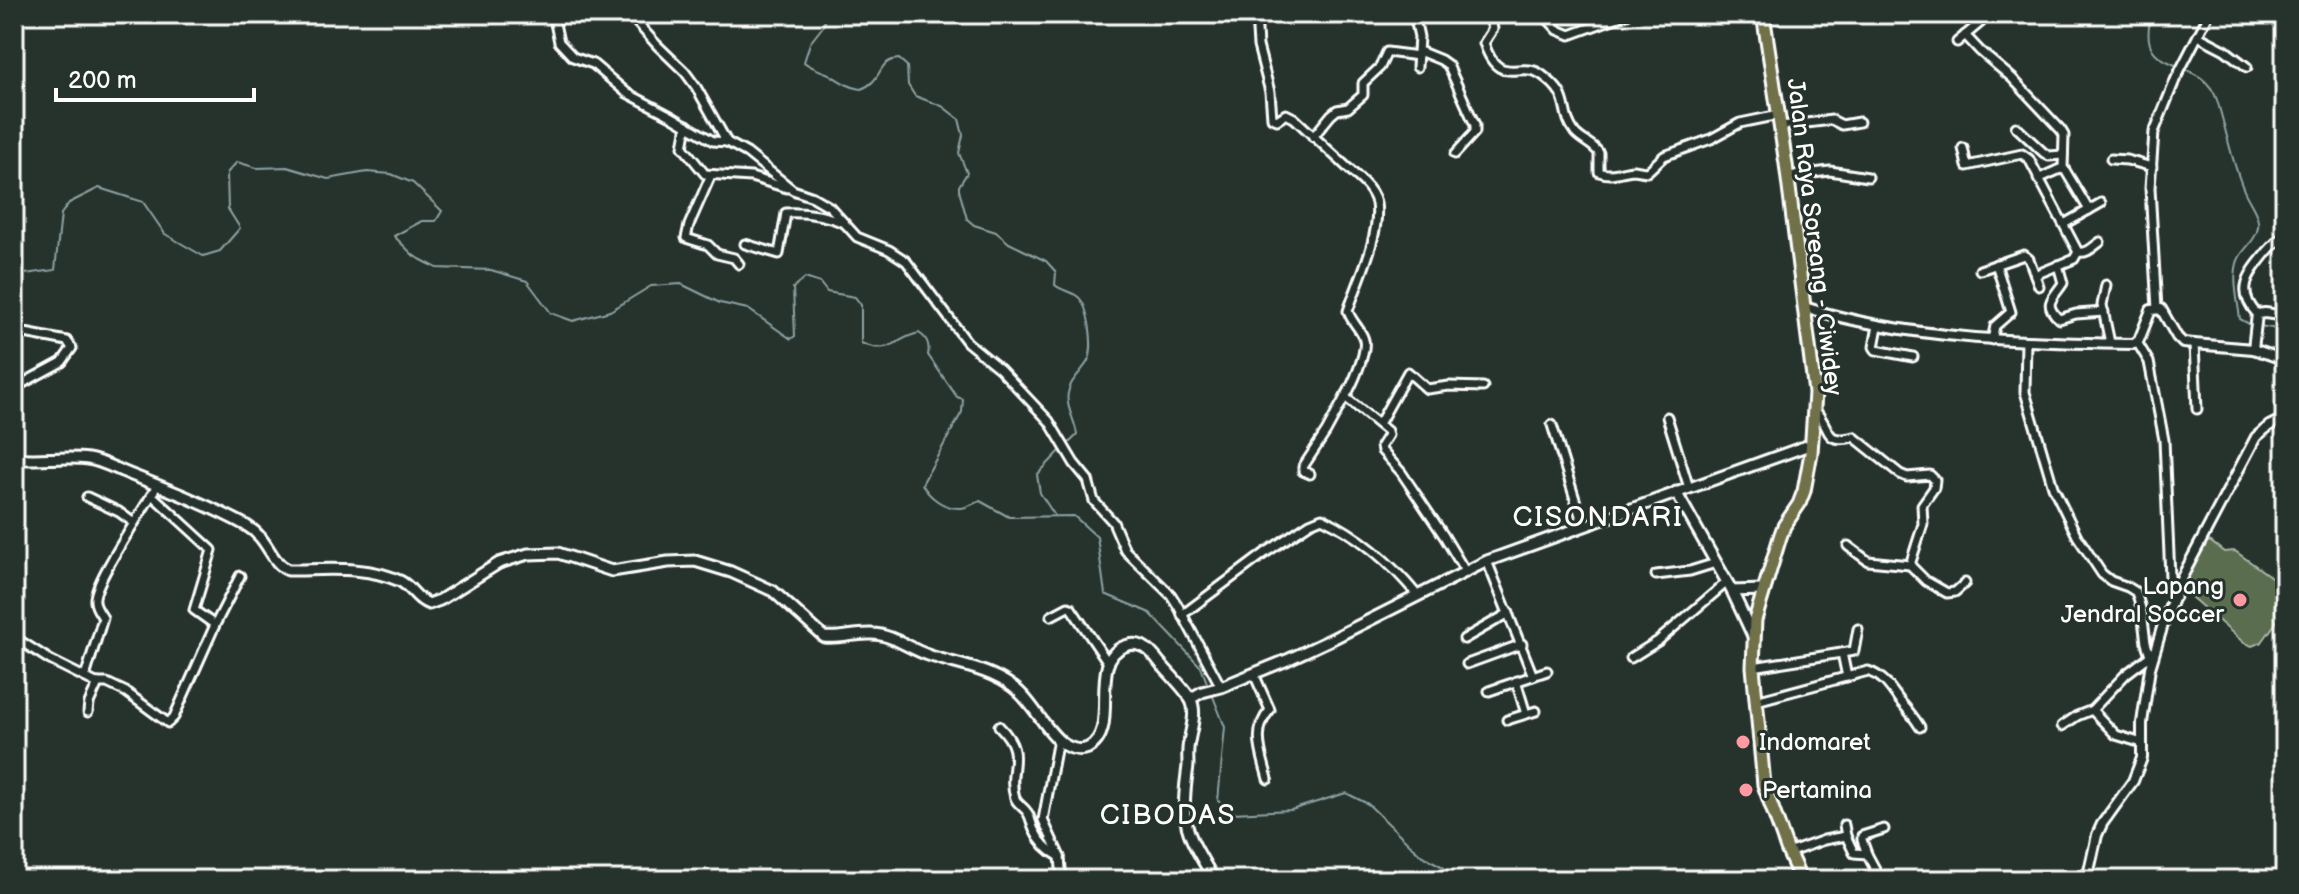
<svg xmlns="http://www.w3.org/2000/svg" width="2299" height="894" font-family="'Balsamiq Sans',sans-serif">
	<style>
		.green { fill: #5a6d50; stroke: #acb6a8; stroke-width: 2 }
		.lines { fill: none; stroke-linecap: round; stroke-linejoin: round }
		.stream { stroke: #8ea3a4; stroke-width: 2 }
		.minor-casing { stroke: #fff; stroke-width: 13 }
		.tertiary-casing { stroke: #fff; stroke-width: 14 }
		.secondary-casing { stroke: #fff; stroke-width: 15 }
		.trunk-casing { stroke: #fff; stroke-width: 17 }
		.minor { stroke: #26332d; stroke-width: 7 }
		.tertiary { stroke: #26332d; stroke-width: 8 }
		.secondary { stroke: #26332d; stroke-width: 9 }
		.trunk { stroke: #6f704a; stroke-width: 11 }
		.poi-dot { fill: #ff9aa2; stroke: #26332d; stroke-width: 3 }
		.labels { text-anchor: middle; stroke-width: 6; stroke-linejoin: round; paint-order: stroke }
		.street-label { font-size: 24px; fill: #fff; stroke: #26332d }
		.poi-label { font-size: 24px; fill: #fff; stroke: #26332d; text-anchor: start }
		.quarter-label { font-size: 28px; letter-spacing: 2px; fill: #fff; stroke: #26332d }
	</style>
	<rect width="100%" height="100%" fill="#26332d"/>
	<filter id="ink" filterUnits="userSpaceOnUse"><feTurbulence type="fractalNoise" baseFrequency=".0125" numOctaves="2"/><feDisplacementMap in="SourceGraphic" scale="16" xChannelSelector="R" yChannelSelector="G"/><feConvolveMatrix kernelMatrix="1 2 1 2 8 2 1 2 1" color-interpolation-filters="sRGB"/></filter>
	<g filter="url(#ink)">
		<path class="green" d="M2205 540 2211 542 2224 552 2235 551 2285 587V610L2262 642 2252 646 2244 643 2183 590 2182 584Z"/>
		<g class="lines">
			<g class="stream">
				<path d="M826 14 824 25 810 43 804 62C811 68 820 70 829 74 840 81 848 87 861 89 884 81 876 60 899 59L907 66 908 85 915 96 942 106 959 119 963 135 959 153 967 173 959 186V190L967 219 974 225 996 232 1009 243 1046 261 1056 272 1055 285C1062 291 1070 291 1077 296 1089 304 1095 349 1088 361 1082 372 1070 380 1068 393 1065 406 1076 422 1077 435L1066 446"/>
				<path d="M2152 14C2132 78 2201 52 2217 100 2226 129 2231 159 2243 188 2247 200 2260 214 2258 227 2257 239 2244 248 2239 258 2231 275 2238 301 2240 319L2253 326"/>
				<path d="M14 273 17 275 55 270 61 214 69 203 99 188 143 202 165 234 203 256 220 251 240 228 228 209 227 173 237 162 257 168 287 167 328 179 367 172 391 174 413 183 442 211 436 221H422L394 236 414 256 437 268 491 270 527 281 551 313 573 321 610 311 651 286 681 284 720 303 748 309 791 339 795 336 793 288 805 278 820 283 827 292 855 297 861 305V343C891 356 895 338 919 333 927 338 930 346 928 355L957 397 963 399 962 412 922 484C929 497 944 509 961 508 966 508 974 503 980 501L1009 517 1074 516 1097 537 1105 594 1150 613 1201 667 1209 688"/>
				<path d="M2259 326 2272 328 2285 336"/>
				<path d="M1055 516 1040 493 1037 475 1061 450"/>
				<path d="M1212 694 1225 727 1218 801 1233 813 1291 810 1346 793 1368 804 1421 855 1443 867 1459 880"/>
			</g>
			<g class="minor-casing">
				<g id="minor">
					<path d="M207 14H208"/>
					<path d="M553 14 559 42 573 57 593 64 627 93 671 116 713 141 727 142"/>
					<path d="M629 14 657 45 685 72 696 87 727 142 747 153 793 190 813 197 830 207 857 237 889 250 906 261 967 342 1000 369 1049 421 1074 463 1088 480 1094 501 1113 522 1125 550 1171 595 1178 606 1221 687"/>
					<path d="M1256 14 1258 46 1270 92 1272 118 1277 120 1286 114 1294 118 1363 182C1369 188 1374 194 1376 203 1381 235 1358 281 1348 311 1351 322 1362 330 1364 340 1367 353 1352 386 1345 397L1387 431 1388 435 1381 446 1382 451 1401 472 1444 536 1465 571"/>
					<path d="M1414 14 1419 37 1417 67"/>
					<path d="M1489 14 1493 29 1484 43C1499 89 1520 59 1542 75 1574 98 1558 110 1575 133 1582 141 1593 144 1599 153V172C1612 177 1620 171 1633 170 1637 170 1642 172 1647 172L1664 156 1711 139 1740 123 1779 115"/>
					<path d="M1543 14 1558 30 1570 35 1627 14"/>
					<path d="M1965 35 1980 51 2012 78 2061 130 2064 135 2063 169"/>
					<path d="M2198 36 2225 50 2247 67"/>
					<path d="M1957 42 1981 22"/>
					<path d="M1419 51 1441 60 1448 65 1475 125V132L1455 154"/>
					<path d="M687 125 683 147 705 174 751 177 787 188"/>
					<path d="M1781 126 1832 120 1842 125 1859 122"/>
					<path d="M2016 127 2044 153 2049 156 2063 155"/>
					<path d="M1313 137 1331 115 1337 110 1348 108 1363 95V83L1380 67 1387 52 1418 56"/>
					<path d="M1963 148 1967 166 2022 154 2029 159 2078 252 2074 259 2035 275"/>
					<path d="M2111 159 2127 160 2152 167"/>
					<path d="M711 175 689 225 686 238 708 245 717 254 734 258 739 264"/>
					<path d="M1788 176 1830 171 1868 177"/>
					<path d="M2038 179 2060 169 2065 170 2089 210"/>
					<path d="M2064 224 2101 203"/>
					<path d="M745 244 779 254 786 213C807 212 825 215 844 223"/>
					<path d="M2078 252C2087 254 2093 247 2100 242"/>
					<path d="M2058 265 2063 283C2053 299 2042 303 2059 319L2076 314 2104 312"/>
					<path d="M1980 270 2024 255 2029 259 2039 286"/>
					<path d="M2106 285 2102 305 2110 343"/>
					<path d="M2157 309 2150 188 2154 132 2176 78 2209 14"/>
					<path d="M2257 314C2235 290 2249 274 2266 253 2272 246 2277 240 2285 236"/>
					<path d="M1878 326 1874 347 1876 350 1913 357"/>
					<path d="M14 331 67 341 72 348 62 362 14 388"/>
					<path d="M1992 340 1995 326 2011 312 1996 264"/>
					<path d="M2026 341 2025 392 2053 487 2077 536 2102 574 2111 581 2128 587 2136 592 2142 612 2146 643 2150 655"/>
					<path d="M2137 342 2149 362 2164 440 2170 577 2175 597"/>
					<path d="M2194 344 2197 409"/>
					<path d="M1815 410C1833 431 1823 444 1854 437L1900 474 1907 477 1930 475 1935 480 1934 488 1922 505 1923 524 1910 565 1868 561 1848 546"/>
					<path d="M1667 417 1689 488"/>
					<path d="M1379 424 1408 372 1427 389 1449 386 1483 387"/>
					<path d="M1552 425 1583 525"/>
					<path d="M1310 474 1303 471V467L1326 432 1345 397"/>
					<path d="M152 495 212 550 194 610 215 625"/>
					<path d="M87 497 119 512 134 523"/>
					<path d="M1487 561 1533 676"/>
					<path d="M1910 565 1926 581 1947 593 1955 592 1965 583"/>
					<path d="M1656 575 1690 571 1716 563"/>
					<path d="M1182 615 1265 553 1310 523 1322 518C1360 536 1392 564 1418 596"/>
					<path d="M1051 616 1068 607 1071 608 1109 664"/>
					<path d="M14 637 50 660 96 683H107L126 692 168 723 174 717 215 625 240 576"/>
					<path d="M1464 639 1509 613"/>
					<path d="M1842 653 1847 677"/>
					<path d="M1631 658 1658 641 1727 582"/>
					<path d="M1467 664 1522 644"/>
					<path d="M1753 667 1854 651 1858 629"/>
					<path d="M1254 674 1270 710C1251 731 1262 755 1268 779"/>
					<path d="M85 677 103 618C100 613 95 607 95 601 92 583 147 506 157 485"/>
					<path d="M1516 681 1526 714"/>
					<path d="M1489 691 1547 671"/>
					<path d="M1756 701 1868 671C1885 677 1890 688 1900 701 1908 710 1914 717 1920 727"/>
					<path d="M2092 710 2116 735 2142 743"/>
					<path d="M88 712 89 703 98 683"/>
					<path d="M1507 720 1536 711"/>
					<path d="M999 726C1028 755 1006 768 1015 798 1017 804 1024 807 1027 812 1031 817 1031 824 1034 830 1039 841 1049 851 1060 857"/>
					<path d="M2062 726 2077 716 2092 710 2126 674 2151 655"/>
					<path d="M1058 739 1043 820 1060 857 1062 880"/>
					<path d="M1844 825 1846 836 1854 853 1867 854 1881 880"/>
					<path d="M1788 853 1824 840 1846 836"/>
					<path d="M1867 854 1862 840V836L1884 829"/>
				</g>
			</g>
			<g class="tertiary-casing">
				<g id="tertiary">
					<path d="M1804 307C1911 340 2023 342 2134 344L2139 340 2151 310 2161 309 2177 337 2183 343 2253 349 2285 360"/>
					<path d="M2253 349 2257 314 2265 313 2285 316"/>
					<path d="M2087 880 2097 835 2102 824 2133 781 2142 758V723L2150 668 2165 618 2182 577 2256 437 2269 426 2285 418"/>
				</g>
			</g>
			<g class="secondary-casing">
				<g id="secondary">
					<path d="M14 458C39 461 63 456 88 459 102 461 116 469 129 474 167 489 211 506 247 526 269 539 270 562 288 570 325 570 366 565 400 581 412 587 416 600 429 604L440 600 499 563 528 554 558 553 612 571 668 562 695 561 731 572 773 591 824 637C840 639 855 633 872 634 891 634 910 649 928 655 956 665 988 668 1013 687 1033 701 1046 733 1065 745 1072 749 1081 751 1088 748 1122 731 1086 660 1125 646 1141 640 1151 651 1160 663 1167 671 1187 691 1191 700 1197 713 1191 729 1189 742 1187 750 1188 758 1188 766 1186 782 1183 798 1185 814 1187 839 1203 859 1214 880"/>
					<path d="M1676 492 1732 591 1753 636"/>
					<path d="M1732 591 1763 590"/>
					<path d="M1190 699 1202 692 1221 687 1287 660 1334 638 1487 561 1812 444"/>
				</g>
			</g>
			<g class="trunk-casing">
				<path id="trunk" d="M1763 14 1786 164 1815 393 1811 453 1804 491 1799 504 1784 526 1780 537 1755 620 1753 667 1764 785 1787 849 1801 880"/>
			</g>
			<use href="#minor" class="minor"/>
			<use href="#tertiary" class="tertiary"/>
			<use href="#secondary" class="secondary"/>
			<use href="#trunk" class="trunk"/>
		</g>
	</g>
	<g class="poi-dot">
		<circle cx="2240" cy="600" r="8"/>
		<circle cx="1743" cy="742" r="8"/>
		<circle cx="1746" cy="790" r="8"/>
	</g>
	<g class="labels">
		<g class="street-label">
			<text transform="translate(1815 237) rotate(83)" y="8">Jalan Raya Soreang - Ciwidey</text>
		</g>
		<g class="poi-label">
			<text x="2224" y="594" text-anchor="end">Lapang<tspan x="2224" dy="28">Jendral Soccer</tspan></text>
			<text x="1759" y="750">Indomaret</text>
			<text x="1762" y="798">Pertamina</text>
		</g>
		<g class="quarter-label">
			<text x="1598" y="526">CISONDARI</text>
			<text x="1168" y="824">CIBODAS</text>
		</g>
	</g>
	<rect width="2299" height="894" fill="none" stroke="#26332d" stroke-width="48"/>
	<rect x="24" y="24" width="2251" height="846" fill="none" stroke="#fff" stroke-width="3" filter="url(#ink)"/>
	<path d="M56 88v12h198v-12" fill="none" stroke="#ffffff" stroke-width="4"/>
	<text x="68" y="88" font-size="24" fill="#ffffff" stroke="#26332d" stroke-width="6" paint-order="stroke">200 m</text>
</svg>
